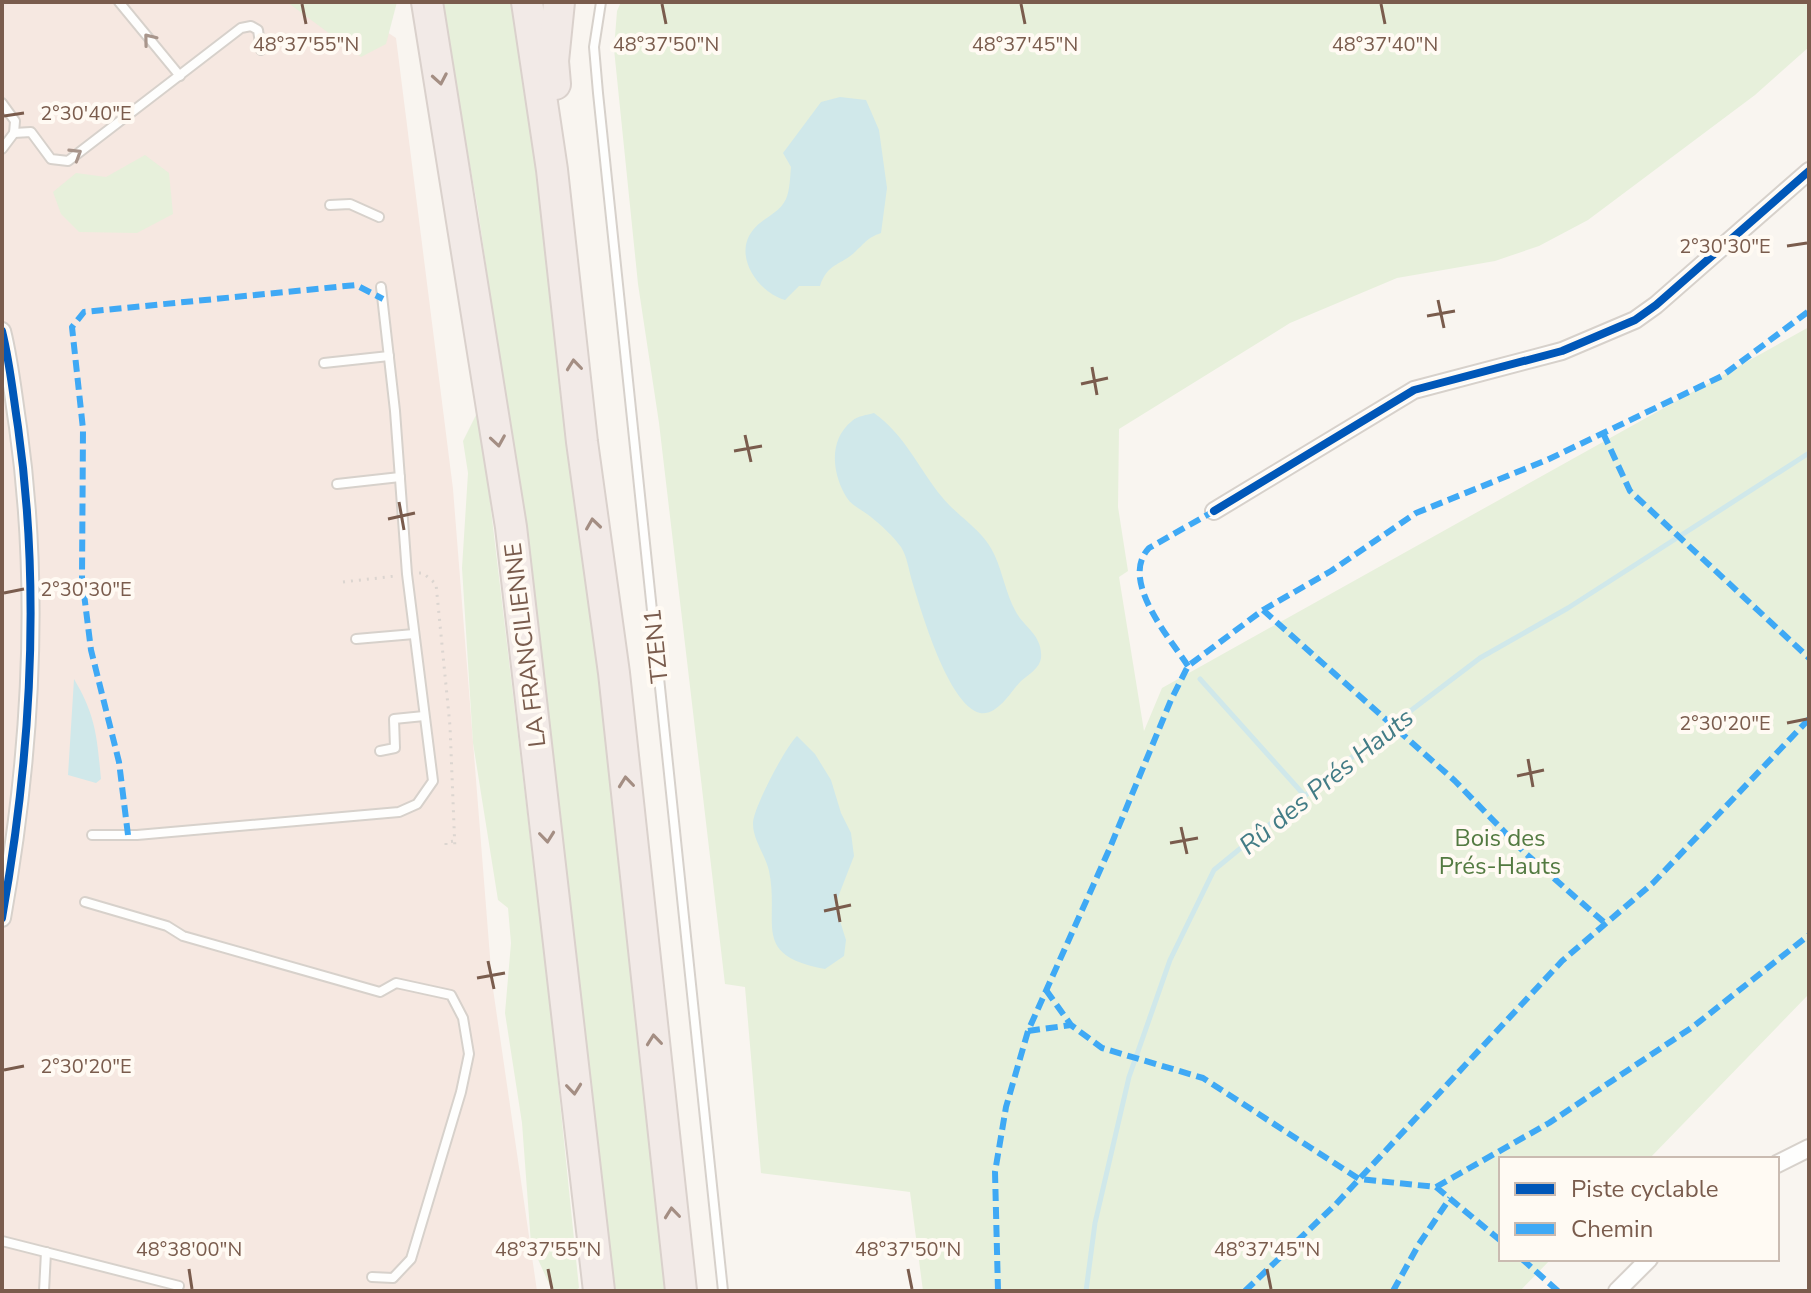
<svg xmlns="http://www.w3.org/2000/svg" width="1811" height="1293" font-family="'Nunito Sans',sans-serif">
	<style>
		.commercial { fill: #f6e8e1 }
		.green { fill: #e7f0db }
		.water { fill: #d0e8ea }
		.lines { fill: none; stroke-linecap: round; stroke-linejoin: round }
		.stream { stroke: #d0e8ea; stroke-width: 5 }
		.lane-casing { stroke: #d7d1cb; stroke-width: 12 }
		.street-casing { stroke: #d7d1cb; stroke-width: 20 }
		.highway-casing { stroke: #dad1cc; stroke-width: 34 }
		.path { stroke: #dcd5d0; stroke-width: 3; stroke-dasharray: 2 6; stroke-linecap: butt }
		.lane { stroke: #fefefd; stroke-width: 8 }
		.street { stroke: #fefefd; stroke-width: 16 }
		.highway { stroke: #f2eae7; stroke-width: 30 }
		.quiet { stroke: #3fa9f5; stroke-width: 6; stroke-dasharray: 12 6; stroke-linecap: butt }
		.cycleway-casing { stroke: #fffaf3; stroke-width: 13 }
		.cycleway { stroke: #0057b8; stroke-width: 8 }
		.oneway { stroke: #a8958b }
		.oneway2 { stroke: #a48e83 }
		.ticks { fill: none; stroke: #7a5c4d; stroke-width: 3 }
		.labels { text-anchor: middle; stroke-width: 8; stroke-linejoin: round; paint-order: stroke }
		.street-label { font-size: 24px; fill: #7a5c4d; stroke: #fffaf3 }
		.park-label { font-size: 24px; fill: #537a41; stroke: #fffaf3 }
		.water-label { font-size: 26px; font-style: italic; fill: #437c86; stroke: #fffaf3 }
		.ticks-label { font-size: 20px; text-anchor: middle; fill: #7a5c4d; stroke: #fffaf3; stroke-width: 8; stroke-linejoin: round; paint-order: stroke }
	</style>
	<rect width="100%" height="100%" fill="#f9f5f0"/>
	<path class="commercial" d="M2 2H342L396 38 453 489 492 982 537 1291H2Z"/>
	<g class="green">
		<path d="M287 2H397L386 44 361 57Z"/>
		<path d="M441 2H515L584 510 669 1291H612L510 432 478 210Z"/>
		<path d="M621 2H1809V47L1755 95 1588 220 1539 246 1495 261 1397 278 1290 323 1119 429 1118 507 1128 571 1119 577 1144 731 1162 688 1809 327V994L1649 1159H1501V1259H1551L1520 1291H923L910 1192 761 1173 745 987 725 984 659 423 638 284 614 49 617 11Z"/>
		<path d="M145 155 169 173 173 214 137 233 79 232 61 214 53 192 76 173 106 177Z"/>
		<path d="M479 409 551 1014 579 1288C572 1293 558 1293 551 1288L531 1244 522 1123 505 1013 511 943 508 908 498 900 473 743 462 568 468 473 463 441Z"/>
	</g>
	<g class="water">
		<path d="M840 97 866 100 879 130 887 188 881 233C867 238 866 242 856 251 841 266 828 262 820 286H799L785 300C759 293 732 256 753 230 762 218 779 214 786 199 790 190 790 177 791 167L783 153 821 102Z"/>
		<path d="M874 413C905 435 919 469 942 497 959 518 984 530 995 556 1003 574 1006 594 1016 612 1025 628 1043 636 1041 658 1040 668 1028 675 1021 681 1011 691 998 716 980 713 948 705 921 610 912 581 909 571 907 556 901 547 893 536 881 525 871 517 864 511 852 506 847 498 832 474 828 440 852 421 857 416 867 415 874 413Z"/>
		<path d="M74 679C96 716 97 737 101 779L96 783 68 775Z"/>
		<path d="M797 736 815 754 831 780 841 813 851 833 854 856 835 905 846 940 844 956 825 969C750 955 780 924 769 871 766 856 753 840 753 824 752 810 786 746 797 736Z"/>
	</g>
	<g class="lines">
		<g class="stream">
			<path d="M1200 679 1305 796"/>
			<path d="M1086 1291 1095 1223 1129 1077 1170 960 1214 870 1384 731 1480 658 1568 608 1809 453"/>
		</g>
		<g class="lane-casing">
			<g id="lane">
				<path d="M119 2 180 76"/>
				<path d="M601 2 594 47 598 93 723 1291"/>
				<path d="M2 103 15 121 14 133 2 149"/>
				<path d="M14 133 31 132 51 159 68 161 241 28 251 26 258 30 261 50"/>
				<path d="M330 205 350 204 379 217"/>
				<path d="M324 363 389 356"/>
				<path d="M337 484 400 477"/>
				<path d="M356 639 414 634"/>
				<path d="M380 751 395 748 394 719 424 716"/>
				<path d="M92 835H137L399 812 417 804 433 781 407 574 395 411 381 287"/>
				<path d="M85 902 167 926 183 936 380 992 396 983 451 995 463 1018 469 1054 461 1092 411 1259 393 1278 372 1277"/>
				<path d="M2 1241 179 1286"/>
				<path d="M44 1291 46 1252"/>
			</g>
		</g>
		<g class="street-casing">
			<g id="street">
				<path d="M2 331C10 363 13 395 18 427 41 591 31 756 2 918"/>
				<path d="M1214 511 1414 390 1562 351 1635 320 1656 305 1809 171"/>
				<path d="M1777 1164 1809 1148"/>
				<path d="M1617 1291 1649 1259"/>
			</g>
		</g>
		<g class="highway-casing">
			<g id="highway">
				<path d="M427 2 511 527 599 1291"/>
				<path d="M527 2 552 170 582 442 614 673 681 1291"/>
				<path d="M555 84 553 61 559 2"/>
			</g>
		</g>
		<g class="path">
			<path d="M419 573H423L436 584 450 726 455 850"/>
			<path d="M343 582 396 576"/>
			<path d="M446 845V842L455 841"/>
		</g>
		<use href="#lane" class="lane"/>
		<use href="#street" class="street"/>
		<use href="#highway" class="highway"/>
		<g class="quiet">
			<path d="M1603 433 1630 491 1809 658"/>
			<path d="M1263 610 1455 781 1525 853 1606 924"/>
			<path d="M1188 666C1169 637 1119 580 1149 548L1214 511"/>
			<path d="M128 835 119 762 91 650 82 578 83 429 72 327 84 312 356 285 383 299"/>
			<path d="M1046 990 1071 1025 1102 1048 1203 1078 1359 1179 1436 1187 1501 1241"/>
			<path d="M1028 1031 1071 1025"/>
			<path d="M1436 1187 1549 1123 1694 1026 1809 935"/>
			<path d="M1522 1259 1558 1291"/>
			<path d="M998 1291 995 1172 1006 1107 1028 1031 1109 850 1171 700 1188 666 1263 610 1331 571 1416 513 1547 460 1722 376 1809 311"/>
			<path d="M1245 1291 1336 1204 1562 961 1653 883 1809 719"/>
			<path d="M1393 1291 1419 1244 1450 1198"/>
		</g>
		<g class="cycleway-casing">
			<g id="cycleway">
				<path d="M2 331C10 363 13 395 18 427 41 591 31 756 2 918"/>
				<path d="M1214 511 1414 390 1562 351 1635 320 1656 305 1809 171"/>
			</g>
		</g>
		<use href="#cycleway" class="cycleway"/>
	</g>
	<defs><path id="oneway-chevron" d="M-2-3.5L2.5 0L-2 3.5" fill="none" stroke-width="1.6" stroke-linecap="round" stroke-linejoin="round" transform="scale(2)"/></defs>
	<g class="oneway">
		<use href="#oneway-chevron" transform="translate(149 39) rotate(-129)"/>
		<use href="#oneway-chevron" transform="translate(76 154) rotate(-32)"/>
	</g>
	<g class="oneway2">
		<use href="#oneway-chevron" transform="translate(440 79) rotate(80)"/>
		<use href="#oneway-chevron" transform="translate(574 365) rotate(-96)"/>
		<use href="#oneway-chevron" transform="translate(498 441) rotate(81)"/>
		<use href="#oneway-chevron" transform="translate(593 524) rotate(-98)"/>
		<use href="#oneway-chevron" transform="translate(626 782) rotate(-96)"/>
		<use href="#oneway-chevron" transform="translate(547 837) rotate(84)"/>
		<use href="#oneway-chevron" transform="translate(654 1040) rotate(-96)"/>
		<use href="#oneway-chevron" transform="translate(574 1089) rotate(84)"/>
		<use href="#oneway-chevron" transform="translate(672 1213) rotate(-96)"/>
	</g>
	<path class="ticks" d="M302 4 306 24M662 4 666 24M1021 4 1025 24M1381 4 1385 24M4 116 24 113M1787 246 1807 243M1438 300 1444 328M1427 316 1455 311M1092 367 1097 395M1081 384 1108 378M745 435 751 462M734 451 762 446M399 502 404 530M388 519 415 513M4 593 24 589M1787 723 1807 719M1528 759 1533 787M1517 776 1544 770M1181 827 1187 854M1170 843 1198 838M835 894 840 922M824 911 851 905M488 961 494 989M477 978 505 973M4 1070 24 1066M189 1269 192 1289M548 1269 552 1289M908 1269 912 1289M1267 1269 1271 1289"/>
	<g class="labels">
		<g class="street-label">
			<text transform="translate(525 645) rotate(-97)" y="8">LA FRANCILIENNE</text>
			<text transform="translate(656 646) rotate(-96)" y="8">TZEN1</text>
		</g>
		<g class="park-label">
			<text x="1500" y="846">Bois des<tspan x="1500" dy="28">Prés-Hauts</tspan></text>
		</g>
		<g class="water-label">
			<text transform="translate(1326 781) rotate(-39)" y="9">Rû des Prés Hauts</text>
		</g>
	</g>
	<g class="ticks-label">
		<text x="306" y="51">48°37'55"N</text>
		<text x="666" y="51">48°37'50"N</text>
		<text x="1025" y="51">48°37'45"N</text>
		<text x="1385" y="51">48°37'40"N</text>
		<text x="86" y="120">2°30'40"E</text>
		<text x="1725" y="253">2°30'30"E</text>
		<text x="86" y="596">2°30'30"E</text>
		<text x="1725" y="730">2°30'20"E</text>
		<text x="86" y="1073">2°30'20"E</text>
		<text x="189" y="1256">48°38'00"N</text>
		<text x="548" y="1256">48°37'55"N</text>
		<text x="908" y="1256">48°37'50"N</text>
		<text x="1267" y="1256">48°37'45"N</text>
	</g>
	<rect width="1811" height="1293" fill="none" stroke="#7a5c4d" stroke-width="8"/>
	<rect x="1499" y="1157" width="280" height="104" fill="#fffaf3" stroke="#cabbb1" stroke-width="2"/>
	<rect x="1515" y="1183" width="40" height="12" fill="#0057b8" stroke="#cabbb1" stroke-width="2"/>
	<text x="1571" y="1197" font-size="24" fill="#7a5c4d">Piste cyclable</text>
	<rect x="1515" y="1223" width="40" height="12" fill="#3fa9f5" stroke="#cabbb1" stroke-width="2"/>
	<text x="1571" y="1237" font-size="24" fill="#7a5c4d">Chemin</text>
</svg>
